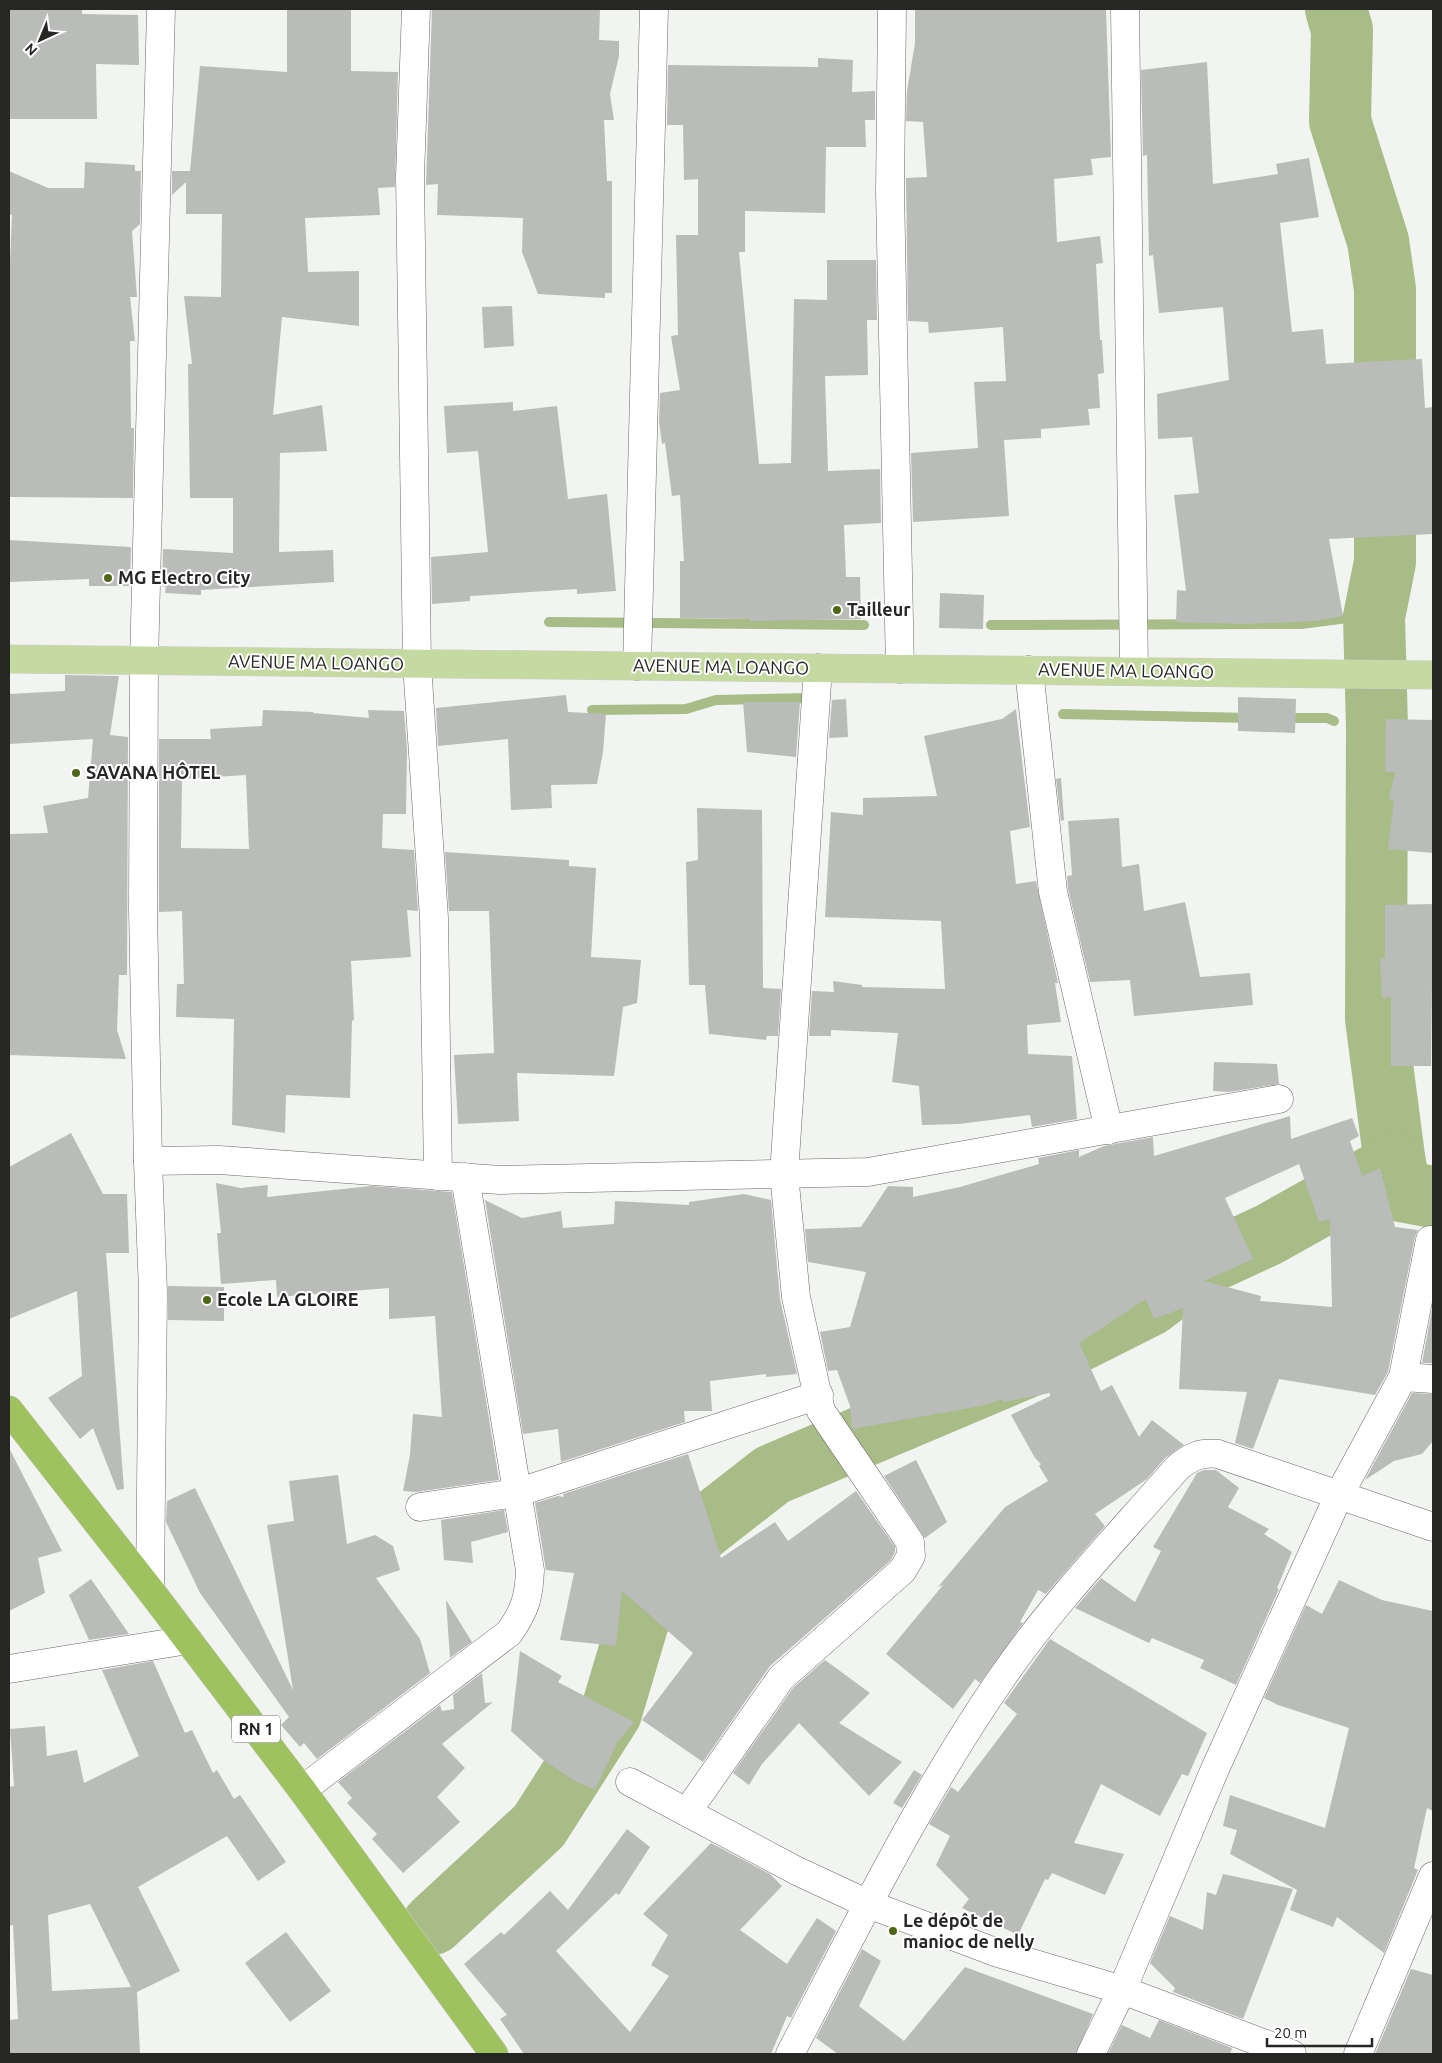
<svg xmlns="http://www.w3.org/2000/svg" width="1442" height="2063" font-family="Ubuntu,sans-serif">
	<style>
		.lines { fill: none; stroke-linecap: round; stroke-linejoin: round }
		.stream { stroke: #a7bc86; stroke-width: 10 }
		.river { stroke: #a7bc86; stroke-width: 62 }
		.building { fill: #babcb9; fill-rule: evenodd }
		.minor-casing { stroke: #686966; stroke-width: 29 }
		.major-casing { stroke: #cfcfcf; stroke-width: 29 }
		.highway-casing { stroke: #cfcfcf; stroke-width: 29 }
		.minor { stroke: #fff; stroke-width: 28 }
		.major { stroke: #c5daa0; stroke-width: 28 }
		.highway { stroke: #9fc261; stroke-width: 28 }
		.poi-dot { fill: #4e6717; stroke: #fff; stroke-width: 2 }
		.labels { text-anchor: middle; stroke-width: 4; stroke-linejoin: round; paint-order: stroke }
		.shield { fill: #fff; stroke: #676766; stroke-width: 1 }
		.shield-label { font-size: 16px; font-weight: bold; fill: #262625 }
		.poi-label { font-size: 18px; font-weight: bold; fill: #262625; stroke: #fff; text-anchor: start }
		.street-label { font-size: 18px; fill: #262625; stroke: #fff }
	</style>
	<rect width="100%" height="100%" fill="#f2f4f1"/>
	<g class="lines">
		<g class="stream">
			<path d="M549 622 864 625"/>
			<path d="M991 625 1301 624 1363 616"/>
			<path d="M592 710 686 709 716 700 810 698V704"/>
			<path d="M1063 714 1251 718"/>
			<path d="M1283 718H1327L1334 721"/>
		</g>
		<g class="river">
			<path d="M1336 9 1342 30 1340 121 1378 241 1385 289V562L1374 617 1377 727 1376 1019 1395 1164"/>
			<path d="M433 1924 539 1826 611 1713 639 1619 690 1539 772 1475 1027 1367 1150 1305 1203 1265 1268 1235 1395 1164 1401 1191 1433 1197"/>
		</g>
	</g>
	<g class="building">
		<path d="M9 9H82V14L138 15 139 65 96 64 97 119H9Z"/>
		<path d="M287 9H351V71L398 72 395 187 378 188 380 215 305 218 308 272 359 271V326L282 317 273 415 322 405 327 451 280 453 279 552 333 550 334 582 201 590V595L165 593 166 587 162 586 163 549 233 553V498H190L188 364H192L184 296 221 297 222 214H186V182L172 195V171H190L200 66 287 72Z"/>
		<path d="M432 9H600L599 40 619 41V56L610 94 614 120H604L607 181H612V293H605V298L538 294 522 252 523 218 437 215 438 184 426 185Z"/>
		<path d="M915 9H1106L1111 157 1091 159 1093 175 1054 179 1057 242 1100 236 1103 263 1096 264 1100 340H1102L1104 373 1098 374 1100 408 1088 409 1090 425 1041 429V438L1004 440 1009 516 913 522 911 453 978 448 974 382 1006 381 1003 327 929 333 928 322 908 321 906 178 927 177 923 122 906 121 907 91 915 43Z"/>
		<path d="M818 58 853 60 852 92 875 91V120H865L866 147H826L825 213 745 211V252H739L759 464 791 463 794 299 827 300V260H876L877 320H867L868 375 825 376 828 471 880 469 881 523 844 525 846 577H860L861 619 750 621V619L680 618V561H684L680 495 672 496 665 443 662 444 659 422 660 393 680 390 671 336 678 335 676 235H698V179L684 180 683 125H667L668 65 818 67Z"/>
		<path d="M1207 62 1213 184 1278 174 1276 164 1309 158 1319 217 1280 223 1292 332 1323 329 1326 364 1422 359 1425 408 1433 407V534L1329 539 1343 616 1315 621 1245 624 1176 622 1177 590 1186 591 1174 495 1199 493 1192 437 1158 439 1157 394 1229 380 1223 307 1159 313 1153 255 1149 256 1147 155 1143 156 1141 70Z"/>
		<path d="M85 162 135 165V171H141L140 224 132 231 137 297H130L135 341H130L131 428H134L133 498 9 497V286L12 215 9 214V171L48 188H84Z"/>
		<path d="M512 306 514 346 484 348 482 307Z"/>
		<path d="M513 402V411L557 406 568 499 607 494 616 591 577 594V589L470 596V601L432 604 431 557 488 552 478 451 447 453 444 406Z"/>
		<path d="M9 540 131 547 130 586H89V579L9 582Z"/>
		<path d="M940 593 984 595 983 629 939 628Z"/>
		<path d="M65 675 119 676 110 735 128 737 127 975H119L117 1030 126 1059 9 1055V834L48 833 43 806 88 798 93 739 9 744V694L65 691Z"/>
		<path d="M566 695 568 712 606 714 603 752 597 784 551 785 552 808 511 810 508 739 438 746 436 708Z"/>
		<path d="M1238 697 1296 699 1295 733 1238 731Z"/>
		<path d="M846 699 848 737 829 738 832 700Z"/>
		<path d="M743 702H800L796 757 747 752Z"/>
		<path d="M1016 709 1030 827 1010 831 1016 884 1036 881 1058 983H1055L1061 1022 1027 1025 1028 1054 1072 1056 1077 1119 1032 1127 1030 1115 959 1124 922 1125 919 1086 892 1082 898 1033 831 1030V1036H809L812 991 834 992 833 981 862 985V987L945 989 941 921 825 917 831 812 863 815V798L937 796 924 736 1002 719Z"/>
		<path d="M263 710 313 712V713L369 718 368 710 404 711 407 749 406 814H383L382 848 414 850 418 911 407 910 411 957 351 961 354 1021 352 1020 350 1098 286 1095 285 1133 232 1125 234 1019 176 1017 177 984H184L182 911 159 912V739H211L210 729 262 726ZM246 775 249 849 181 848 182 779Z"/>
		<path d="M1386 719 1433 720V853L1388 849 1394 800 1389 799 1395 772H1385Z"/>
		<path d="M1061 778 1064 820 1061 821 1056 779Z"/>
		<path d="M697 808 762 810 763 988 781 989 778 1036H767L766 1040 709 1034 705 985H689L686 862 698 860Z"/>
		<path d="M1119 818 1122 867 1139 864 1144 911 1185 902 1200 977 1250 973 1253 1005 1134 1016 1130 980 1090 982 1068 889 1067 876 1072 875 1068 821Z"/>
		<path d="M445 852 569 860V866L596 868 591 957 641 960 637 1003 623 1007 614 1076 517 1073 519 1121 458 1124 454 1055 494 1053 489 911H449Z"/>
		<path d="M1433 904 1431 1066H1391V997L1382 998 1380 958H1385V905Z"/>
		<path d="M1214 1062 1277 1064 1279 1084 1229 1092 1213 1091Z"/>
		<path d="M1290 1116 1291 1139 1352 1118 1359 1136 1350 1141 1362 1176 1380 1168 1395 1227 1418 1230 1415 1237 1388 1372 1375 1395 1279 1379 1253 1449 1235 1443 1247 1392 1179 1389 1183 1308 1154 1319 1146 1299 1079 1343 1101 1391 1112 1385 1139 1437 1152 1420 1184 1445 1166 1457 1147 1479 1095 1514 1105 1526 1046 1594 1038 1590 1020 1622 1023 1623 980 1683 975 1679 953 1709 886 1654 943 1585 938 1587 1005 1507 1048 1481 1039 1466 1041 1464 1035 1458 1011 1415 1050 1396V1393L1003 1402 1002 1399 986 1405 852 1429 850 1406 837 1370 828 1371 820 1332 850 1327 866 1272 808 1262 805 1229 861 1227 888 1186 913 1187V1197L960 1187 1039 1164 1038 1158 1079 1150V1157L1104 1146 1153 1137 1154 1156ZM1299 1164 1319 1222 1330 1219 1332 1307 1260 1301 1261 1296 1204 1281 1253 1259 1225 1198Z"/>
		<path d="M71 1133 103 1194H127L129 1253H106L124 1489 117 1490 93 1428 80 1439 48 1398 82 1376 77 1291 9 1319V1167Z"/>
		<path d="M216 1183 241 1188 268 1185 267 1197 371 1186 452 1192 499 1480 416 1492 403 1491 410 1455 413 1414 442 1417 435 1316 389 1319V1288L277 1297 276 1280 221 1284 217 1233H221Z"/>
		<path d="M744 1194 771 1200 780 1299 797 1374 766 1377V1374L710 1381 712 1411H684L685 1422 561 1462 558 1429 523 1434 485 1200 522 1218 561 1211 563 1228 614 1224 615 1201 689 1205V1202Z"/>
		<path d="M168 1286 224 1287V1321L168 1320Z"/>
		<path d="M1433 1304V1363H1422Z"/>
		<path d="M1412 1393 1433 1394V1441L1422 1454 1394 1461 1365 1480Z"/>
		<path d="M9 1448 62 1551 38 1558 45 1593 9 1611Z"/>
		<path d="M688 1454 721 1558 775 1522 788 1541 856 1491 895 1547V1552L890 1561 770 1666 703 1762 642 1720 693 1653 622 1591 616 1646 560 1640 574 1573 546 1570 535 1503 558 1496 564 1497 563 1494Z"/>
		<path d="M916 1460 947 1522 925 1538 884 1476Z"/>
		<path d="M1204 1470H1216L1239 1488 1228 1507 1269 1529 1264 1534 1292 1552 1277 1588 1279 1589 1236 1685 1200 1668 1204 1660 1152 1638 1149 1643 1075 1608 1101 1578 1135 1602 1161 1551 1153 1547 1197 1473Z"/>
		<path d="M338 1475 347 1544 375 1535 393 1546 400 1570 376 1578 420 1639 430 1673 317 1759 304 1743 300 1747 281 1725 289 1717 200 1593 166 1522 167 1501 195 1488 293 1690 267 1525 294 1521 289 1481Z"/>
		<path d="M504 1510 508 1532 471 1542 473 1563 444 1560 441 1520Z"/>
		<path d="M91 1579 129 1634 89 1640 69 1595Z"/>
		<path d="M1339 1580 1382 1600 1433 1611V1811L1427 1808 1414 1868 1418 1870 1384 1953 1337 1917 1333 1927 1290 1910 1297 1890 1230 1854 1237 1830 1223 1826 1230 1795 1325 1828 1349 1728 1278 1705 1264 1698 1306 1605 1322 1614Z"/>
		<path d="M446 1600 472 1642 450 1658Z"/>
		<path d="M1050 1639 1207 1733 1188 1776 1182 1774 1160 1816 1101 1784 1074 1843 1124 1854 1105 1895 1052 1873 1048 1880 1045 1879 1018 1935 962 1908 969 1899 936 1865 950 1836 929 1824 951 1787 958 1792 1017 1714 1004 1703Z"/>
		<path d="M520 1651 562 1676 558 1682 634 1722 617 1743 595 1790 575 1781 543 1760 511 1731Z"/>
		<path d="M825 1660 870 1693 839 1723 902 1762 869 1796 799 1723 762 1764 749 1785 733 1773 793 1688Z"/>
		<path d="M153 1661 185 1733 192 1730 213 1773 217 1770 234 1799 240 1795 286 1862 258 1881 227 1836 138 1887 180 1971 137 1992 140 2054H9V2020L18 2019 13 1925 9 1926V1787L14 1786 10 1729 45 1726 47 1756 77 1750 84 1783 139 1756 102 1670ZM90 1904 131 1987 52 1991 48 1915Z"/>
		<path d="M482 1673 485 1703 493 1702 442 1744 465 1768 437 1797 460 1822 403 1873 372 1839 377 1834 347 1803 352 1798 338 1782 440 1705 442 1711 454 1709 453 1695Z"/>
		<path d="M914 1770 922 1775 902 1808 893 1803Z"/>
		<path d="M627 1829 650 1847 619 1895 616 1893 556 1951 630 2032 669 1976 651 1965 668 1935 643 1914 711 1843 770 1874 782 1886 740 1930 787 1964 817 1918 836 1931 791 2018 787 2016 771 2054H524L500 2019 507 2015 464 1964 501 1932 504 1935 550 1891 568 1910Z"/>
		<path d="M1223 1874 1293 1889 1243 2019 1173 1992 1175 1988 1150 1963 1170 1916 1203 1930 1207 1892 1216 1895Z"/>
		<path d="M286 1932 331 1991 290 2022 245 1963Z"/>
		<path d="M862 1949 881 1961 859 2006 904 2041 965 1967 1093 2014 1076 2054H838L816 2038Z"/>
		<path d="M1411 1969 1433 1975V2054H1375Z"/>
		<path d="M1159 2020 1232 2048 1230 2054H1108L1122 2025 1150 2038Z"/>
	</g>
	<g class="lines">
		<g class="minor-casing">
			<g id="minor">
				<path d="M416 9 410 176 417 664 434 918 438 1176"/>
				<path d="M892 9 890 192 900 669"/>
				<path d="M1125 9 1134 671"/>
				<path d="M637 666 654 9"/>
				<path d="M1029 670 1053 892 1109 1130"/>
				<path d="M148 1161 219 1160 500 1180 868 1172 1279 1099"/>
				<path d="M1403 1377 1433 1379"/>
				<path d="M420 1507 516 1493 819 1395"/>
				<path d="M150 1590 153 1292 148 1161 143 910 144 661 161 9"/>
				<path d="M9 1669 188 1640"/>
				<path d="M630 1782 797 1871 868 1904 995 1952 1122 1990 1292 2054"/>
				<path d="M302 1790 509 1633C525 1610 529 1598 530 1570L465 1177"/>
				<path d="M687 1812 781 1678 902 1571 911 1556 910 1542 821 1411 796 1297 784 1174 818 668"/>
				<path d="M790 2054C857 1926 921 1794 1003 1676 1054 1602 1119 1535 1178 1467 1191 1457 1200 1452 1218 1454L1433 1527"/>
				<path d="M1091 2054 1122 1990 1215 1769 1339 1495 1403 1377 1430 1240"/>
				<path d="M1358 2054 1433 1876"/>
			</g>
		</g>
		<g class="major-casing">
			<path id="major" d="M9 659 1433 675"/>
		</g>
		<g class="highway-casing">
			<path id="highway" d="M9 1410 150 1590 302 1790 494 2054"/>
		</g>
		<use href="#minor" class="minor"/>
		<use href="#major" class="major"/>
		<use href="#highway" class="highway"/>
	</g>
	<g class="poi-dot">
		<circle cx="108" cy="578" r="5"/>
		<circle cx="837" cy="610" r="5"/>
		<circle cx="76" cy="773" r="5"/>
		<circle cx="207" cy="1300" r="5"/>
		<circle cx="893" cy="1931" r="5"/>
	</g>
	<g class="labels">
		<rect class="shield" x="232" y="1715.5" width="48" height="27" rx="4"/>
		<g class="shield-label">
			<text x="256" y="1735">RN 1</text>
		</g>
		<g class="poi-label">
			<text x="118" y="584">MG Electro City</text>
			<text x="847" y="616">Tailleur</text>
			<text x="86" y="779">SAVANA HÔTEL</text>
			<text x="217" y="1306">Ecole LA GLOIRE</text>
			<text x="903" y="1927">Le dépôt de<tspan x="903" dy="21">manioc de nelly</tspan></text>
		</g>
		<g class="street-label">
			<text transform="translate(316 663) rotate(1)" y="6">AVENUE MA LOANGO</text>
			<text transform="translate(721 667) rotate(1)" y="6">AVENUE MA LOANGO</text>
			<text transform="translate(1126 671) rotate(1)" y="6">AVENUE MA LOANGO</text>
		</g>
	</g>
	<rect width="1442" height="2063" fill="none" stroke="#262625" stroke-width="20"/>
	<g transform="translate(40 40) rotate(224)" stroke="#ffffff" stroke-width="4" paint-order="stroke">
	<path d="M0-4L9 19L0 12L-9 19Z" fill="#262625"/>
	<text y="-8" font-size="14" font-weight="bold" text-anchor="middle" fill="#262625">N</text>
	</g>
	<path d="M1267 2038v8h105v-8" fill="none" stroke="#262625" stroke-width="2.5"/>
	<text x="1274" y="2038" font-size="15" fill="#262625" stroke="#ffffff" stroke-width="4" paint-order="stroke">20 m</text>
</svg>
